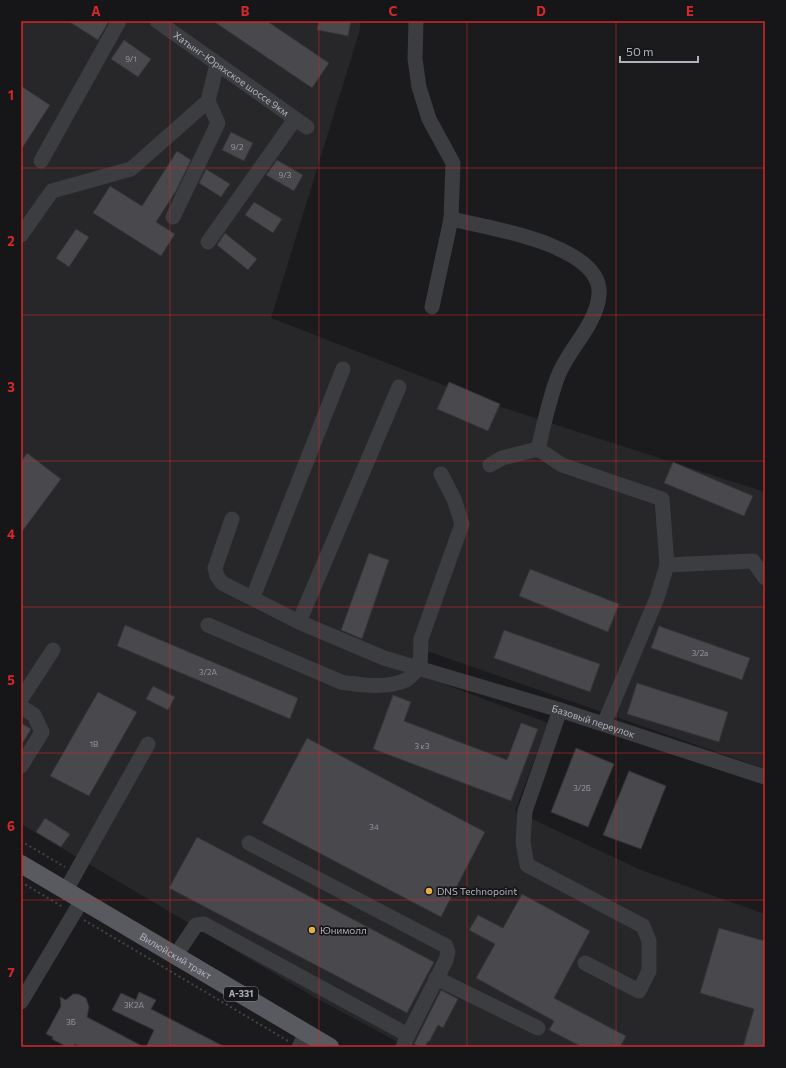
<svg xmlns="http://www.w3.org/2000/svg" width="786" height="1068" font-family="Commissioner,sans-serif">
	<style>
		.built { fill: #27272a }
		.building { fill: #48484d; stroke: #353538 }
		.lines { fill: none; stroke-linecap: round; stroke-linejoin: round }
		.path { stroke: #424448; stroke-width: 2; stroke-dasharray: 2 3; stroke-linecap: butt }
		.minor { stroke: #3c3d41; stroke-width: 15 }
		.major { stroke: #585a60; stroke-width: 18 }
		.grid { fill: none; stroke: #d62828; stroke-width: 1; stroke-opacity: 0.55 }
		.poi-dot { fill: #e5ae4a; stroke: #161618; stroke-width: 1.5 }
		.labels { text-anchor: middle; stroke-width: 3.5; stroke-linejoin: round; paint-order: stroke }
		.number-label { font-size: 8px; fill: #9498a0 }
		.shield { fill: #161618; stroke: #80838a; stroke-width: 1 }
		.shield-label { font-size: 9px; font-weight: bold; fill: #aeb2bb }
		.street-label { font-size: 10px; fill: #aeb2bb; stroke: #161618 }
		.poi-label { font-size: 10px; fill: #aeb2bb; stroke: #161618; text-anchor: start }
		.neatline { fill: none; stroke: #d62828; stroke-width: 1.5 }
		.grid-label { font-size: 13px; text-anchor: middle; font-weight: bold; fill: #d62828 }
	</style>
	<rect width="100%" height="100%" fill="#1b1b1d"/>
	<path class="built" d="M21 21H361L359 33 271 318 498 406 765 492V769L430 652 409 671 548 723 515 811 641 870 765 914V1047H407L314 997 21 824Z"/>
	<g class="building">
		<path d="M68 21H109L98 40Z"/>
		<path d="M213 21H267L329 63 312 88Z"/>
		<path d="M319 21H351L348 36 317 30Z"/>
		<path d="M124 40 151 59 138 77 111 59Z"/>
		<path d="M21 86 50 105 21 150Z"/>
		<path d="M231 132 253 143 244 161 222 150Z"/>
		<path d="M177 151 191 160 176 191 156 222 175 234 161 256 93 213 110 186 142 206Z"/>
		<path d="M277 160 303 175 294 191 266 175Z"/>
		<path d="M206 169 230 184 221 197 199 183Z"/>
		<path d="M254 202 282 219 273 233 245 215Z"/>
		<path d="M76 229 89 237 69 267 56 258Z"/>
		<path d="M225 233 257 259 248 270 217 245Z"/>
		<path d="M449 382 500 404 488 431 437 409Z"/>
		<path d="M27 453 61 479 21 533V462Z"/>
		<path d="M673 462 753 496 744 516 664 483Z"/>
		<path d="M369 553 389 560 362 639 341 630Z"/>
		<path d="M530 569 619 604 608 632 519 596Z"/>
		<path d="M125 625 298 698 290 719 117 646Z"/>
		<path d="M659 626 750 658 742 680 651 648Z"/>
		<path d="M504 630 600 664 590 692 494 658Z"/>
		<path d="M637 683 728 712 719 742 627 714Z"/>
		<path d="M153 686 175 697 168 710 146 699Z"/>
		<path d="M98 692 137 712 89 796 50 776Z"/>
		<path d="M393 695 411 702 404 721 507 760 521 723 538 729 511 801 373 749Z"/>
		<path d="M21 723 31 729 21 746Z"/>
		<path d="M307 738 485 832 441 917 262 823Z"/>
		<path d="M576 748 614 764 588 827 551 812Z"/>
		<path d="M629 771 666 786 641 849 603 835Z"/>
		<path d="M45 818 70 834 61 847 36 832Z"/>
		<path d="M197 837 434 962 407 1013 169 888Z"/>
		<path d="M522 894 590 931 554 998 626 1036 620 1047H582L549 1030 554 1021 476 978 495 944 469 930 478 915 503 928Z"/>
		<path d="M719 928 765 941V1047H743L754 1009 700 993Z"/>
		<path d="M441 990 458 999 443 1028 438 1025 429 1042 428 1041 425 1047H421L414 1044Z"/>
		<path d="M139 992 156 1000 151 1009 225 1047H146L154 1030 112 1010 121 993 136 1000Z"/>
		<path d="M73 994H78L86 998 89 1007 87 1017 144 1047H81L75 1044 73 1047H67L52 1039 53 1037 46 1034 61 1006 60 997 66 1000Z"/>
	</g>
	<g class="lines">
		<g class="path">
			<path d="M21 841 65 867"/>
			<path d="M21 882 63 907"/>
			<path d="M84 920 288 1041"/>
		</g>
		<g class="minor">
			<path id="s1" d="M157 21 307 127"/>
			<path d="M416 21 415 59 419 87 429 119 453 163 451 219 432 307"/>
			<path d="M41 161 119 21"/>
			<path d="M173 217 218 123 208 101"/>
			<path d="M451 219C486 227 604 245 599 295 596 326 568 349 558 376 549 399 544 425 538 449"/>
			<path d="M21 235 52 191 131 169 208 101 217 64"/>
			<path d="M208 242 295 119"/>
			<path d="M490 465 502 458 538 449 562 465 662 499 667 565 753 561 765 578"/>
			<path id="s2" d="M232 519 215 568 217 576 222 583 299 622 384 658 560 710 765 777"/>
			<path d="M253 597 343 369"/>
			<path d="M299 622 399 387"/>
			<path d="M208 625 341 682C362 685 387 689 406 680 411 677 416 671 420 667L421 639 462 524 454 499 441 474"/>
			<path d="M21 699 53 650"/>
			<path d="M21 707 34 715 42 732 21 766"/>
			<path d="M560 710 525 811 523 842 527 865 643 926 649 941V971L639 991 585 963"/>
			<path d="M604 724 657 598 667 565"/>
			<path d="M249 843 446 946 448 952 446 960 408 1035"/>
			<path d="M66 890 148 744"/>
			<path d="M176 955 196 925 204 924 408 1035 403 1047"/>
			<path d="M436 978 538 1028"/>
			<path d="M21 1002 82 900"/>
			<path d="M299 1047 306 1033"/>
		</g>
		<path class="major" id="s3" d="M21 864 330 1047"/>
	</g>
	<path class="grid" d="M170 21V1047M319 21V1047M467 21V1047M616 21V1047M21 168H765M21 315H765M21 461H765M21 607H765M21 753H765M21 900H765"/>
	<g class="poi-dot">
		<circle cx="429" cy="891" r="4"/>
		<circle cx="312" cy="930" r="4"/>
	</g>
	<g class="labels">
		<g class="number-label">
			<text x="131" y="62">9/1</text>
			<text x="237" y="150">9/2</text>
			<text x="285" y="178">9/3</text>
			<text x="700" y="656">3/2а</text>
			<text x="208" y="675">3/2А</text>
			<text x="94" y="747">1В</text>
			<text x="422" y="749">3 к3</text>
			<text x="582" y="791">3/2Б</text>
			<text x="374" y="830">34</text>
			<text x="134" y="1008">3К2А</text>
			<text x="71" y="1025">3Б</text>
		</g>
		<rect class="shield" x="224" y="987" width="34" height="14" rx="3"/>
		<g class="shield-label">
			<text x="241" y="997">А-331</text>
		</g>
		<g class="street-label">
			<text dy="4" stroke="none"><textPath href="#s1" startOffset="91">Хатынг-Юряхское шоссе 9км</textPath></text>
			<text dy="4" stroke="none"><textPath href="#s2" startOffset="466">Базовый переулок</textPath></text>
			<text dy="4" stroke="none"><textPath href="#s3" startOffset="180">Вилюйский тракт</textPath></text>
		</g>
		<g class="poi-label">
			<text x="437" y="895">DNS Technopoint</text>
			<text x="320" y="934">Юнимолл</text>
		</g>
	</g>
	<rect width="786" height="1068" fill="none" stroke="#161618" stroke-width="44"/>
	<path d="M620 56v6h78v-6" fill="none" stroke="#aeb2bb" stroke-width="2"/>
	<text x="626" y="56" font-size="12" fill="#aeb2bb" stroke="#161618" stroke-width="3" paint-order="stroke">50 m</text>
	<rect x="22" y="22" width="742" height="1024" class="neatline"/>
	<g class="grid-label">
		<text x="96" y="16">A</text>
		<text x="245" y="16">B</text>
		<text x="393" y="16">C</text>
		<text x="541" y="16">D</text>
		<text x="690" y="16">E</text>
		<text x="11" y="100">1</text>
		<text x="11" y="246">2</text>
		<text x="11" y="392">3</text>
		<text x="11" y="539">4</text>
		<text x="11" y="685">5</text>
		<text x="11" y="831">6</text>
		<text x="11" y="977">7</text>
	</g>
</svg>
